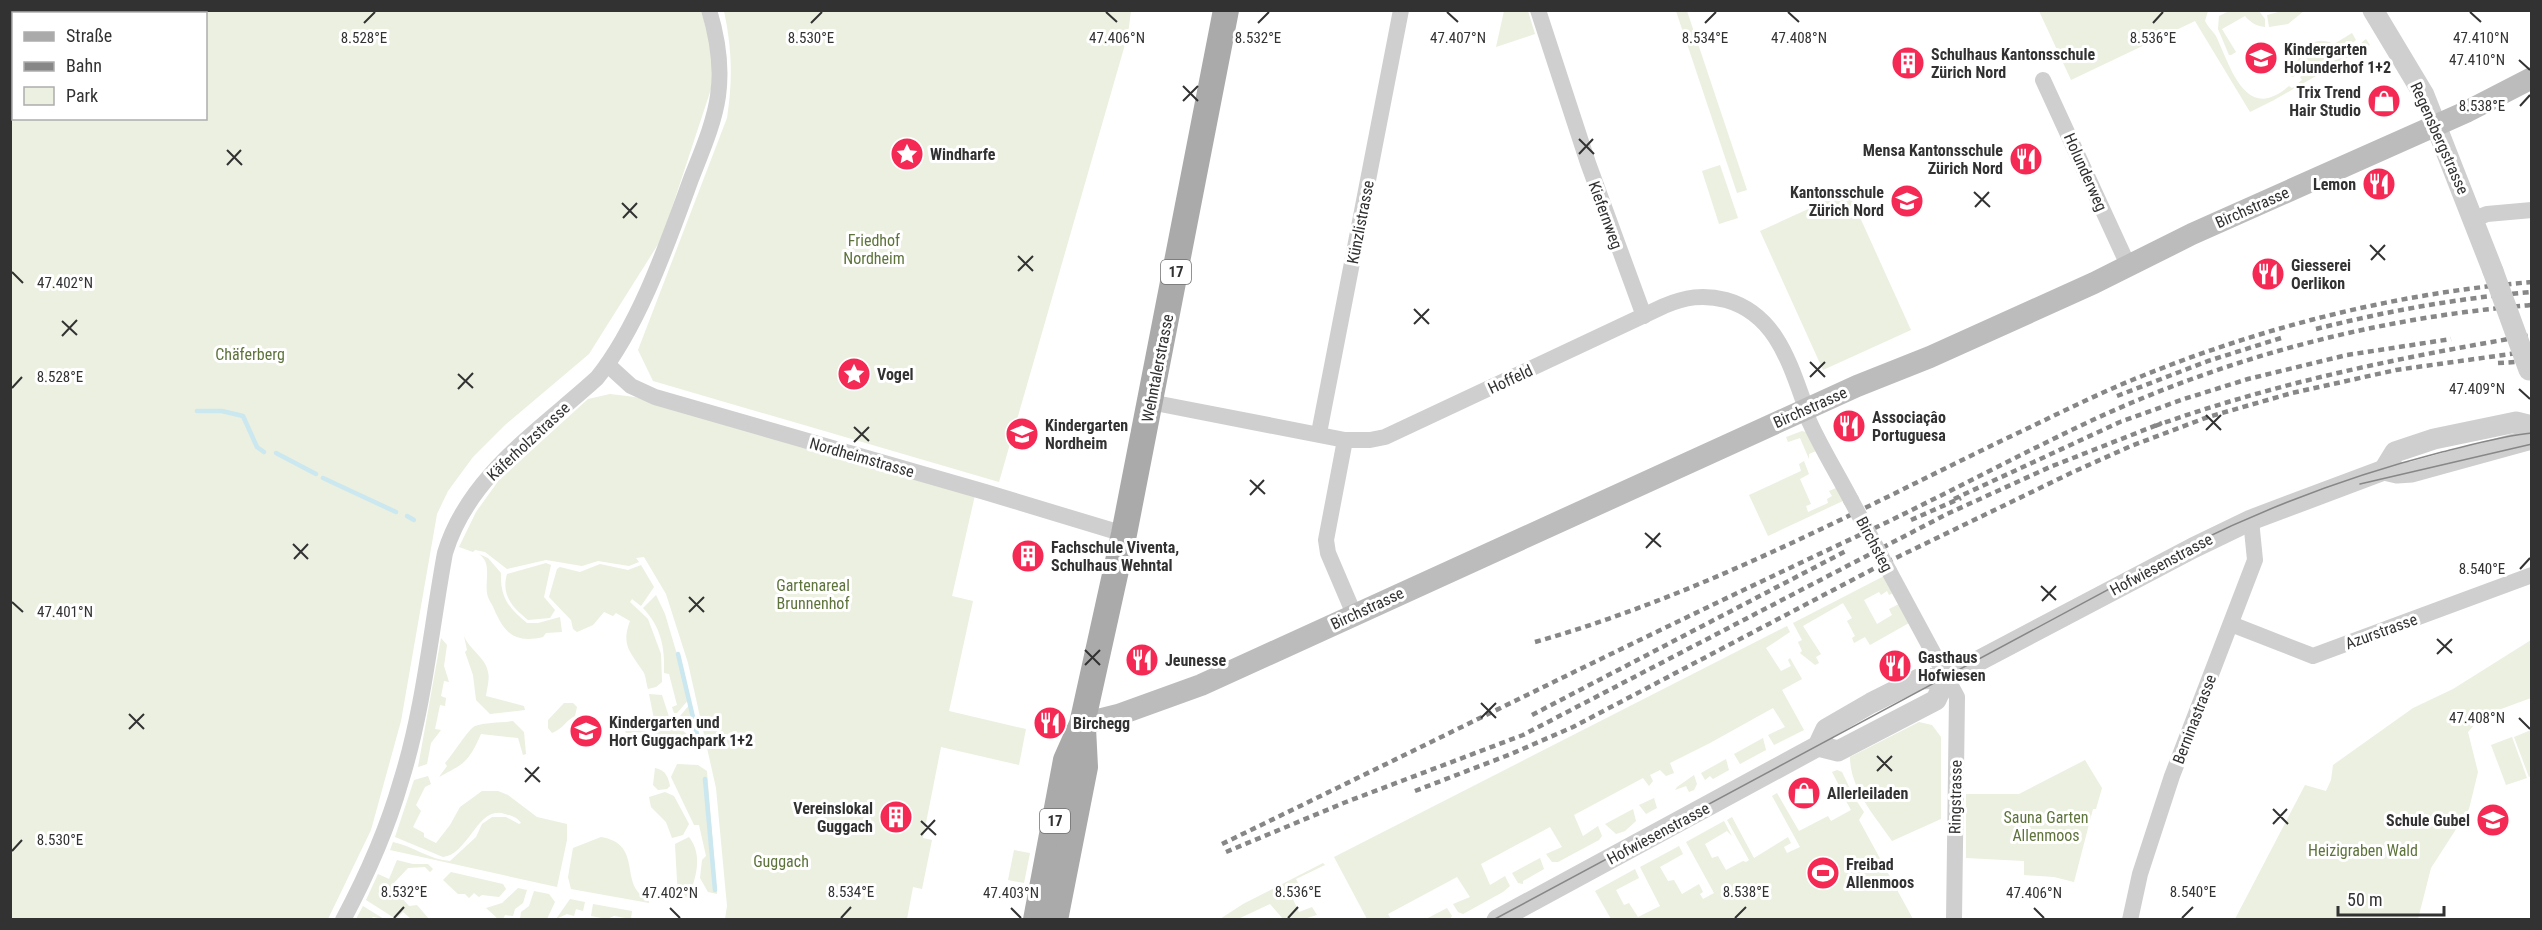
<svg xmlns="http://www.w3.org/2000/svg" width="2542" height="930" font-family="'Roboto Condensed',sans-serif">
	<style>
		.green { fill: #ebf0e0; fill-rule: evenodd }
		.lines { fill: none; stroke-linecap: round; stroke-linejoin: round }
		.stream { stroke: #cbe7f0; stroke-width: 4.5 }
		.minor { stroke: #cfcfcf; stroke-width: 16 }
		.tertiary { stroke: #cfcfcf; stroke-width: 21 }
		.secondary { stroke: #bcbcbc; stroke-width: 22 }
		.primary { stroke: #aaa; stroke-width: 26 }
		.tram { stroke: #878787; stroke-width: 1.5 }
		.rail { stroke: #878787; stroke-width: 4.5; stroke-dasharray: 6 4.5; stroke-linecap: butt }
		.minor-bridge { stroke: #cfcfcf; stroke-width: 16 }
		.tertiary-bridge { stroke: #cfcfcf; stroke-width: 21 }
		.ticks { fill: none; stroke: #323232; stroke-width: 2 }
		.labels { text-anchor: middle; stroke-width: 6; stroke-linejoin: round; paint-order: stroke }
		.shield { fill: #fff; stroke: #707070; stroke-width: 1.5 }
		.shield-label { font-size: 15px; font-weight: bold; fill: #323232 }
		.poi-label { font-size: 16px; font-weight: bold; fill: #323232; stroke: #fff; text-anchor: start }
		.street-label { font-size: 16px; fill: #323232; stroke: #fff }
		.park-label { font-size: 16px; fill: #5d733a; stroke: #fff }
		.ticks-label { font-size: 15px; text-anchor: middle; fill: #323232; stroke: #fff; stroke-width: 6; stroke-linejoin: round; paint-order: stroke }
	</style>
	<rect width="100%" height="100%" fill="#fff"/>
	<g class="green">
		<path d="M2286 10 2304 11 2288 24 2269 27 2267 15Z"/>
		<path d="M10 11H701L712 49 711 89 662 238 589 354 505 425 473 457 448 491 437 514 401 721 371 830 328 919H11ZM14 14H206V118H14Z"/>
		<path d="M724 11H1131L1128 34 999 482 653 381 638 350 727 118C733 79 732 49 724 11Z"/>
		<path d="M1504 11H1528L1535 34 1496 47Z"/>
		<path d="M1676 11H1687L1747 190 1737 193Z"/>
		<path d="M2039 11H2208L2205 21C2208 27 2213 31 2216 36 2231 68 2246 124 2289 86L2292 88 2302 80 2300 77 2314 68 2344 57 2366 39 2370 45 2274 100 2250 112 2195 21 2071 80Z"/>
		<path d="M2229 11H2259L2265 19V27C2256 26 2250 22 2245 16L2222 29 2236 52 2231 55H2229L2218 29 2219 16Z"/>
		<path d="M2352 33 2356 40 2341 53 2306 67 2293 77 2290 76 2289 70C2304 59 2306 31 2334 44Z"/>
		<path d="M1720 165 1738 218 1719 224 1702 171Z"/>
		<path d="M1848 191 1911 330 1823 370 1760 231Z"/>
		<path d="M610 394 635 397 975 495 952 596 973 601 949 711 1026 729 1019 765 941 747 923 838 932 840 922 889 913 887 907 919H725L727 906 716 788 688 663 666 594 644 557 636 558 639 562 629 566 598 561 582 566 546 560 507 569 485 552 475 550 473 552 459 547 476 512 499 480 588 399Z"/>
		<path d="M1802 431 1806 432 1816 451 1809 454V459L1800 438 1788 442 1786 437Z"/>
		<path d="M1804 461 1809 474 1800 479 1811 504 1806 506 1808 512 1828 503 1827 499 1832 496 1829 491 1838 487 1845 500 1768 536 1749 495 1801 471 1799 464Z"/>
		<path d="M479 554 488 558 501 573C500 598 509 608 527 623H538L560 617 562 632 546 633 543 637C514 644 504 632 494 609 492 603 488 600 487 593 485 579 492 563 479 554Z"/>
		<path d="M546 563 551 565 544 597 555 610 550 618 528 620C512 607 501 595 507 574Z"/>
		<path d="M600 564 628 570 641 565 654 587 641 606 632 599 630 602 648 619 661 654 662 682 656 687 648 689C646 683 646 674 642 670 630 651 621 645 630 621L616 613 613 616 604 612 593 625 577 632 573 629 571 620 549 597 557 569 560 567 580 572Z"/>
		<path d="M1884 576 1893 593 1889 595 1887 591 1881 595 1879 592 1864 600 1877 624 1892 615 1889 609 1899 604 1909 623 1870 645 1865 637 1854 643 1852 638 1855 636 1847 621 1852 618 1843 603 1803 626 1821 654 1816 657 1819 663 1815 665 1800 653 1802 651 1798 642 1802 640 1793 623Z"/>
		<path d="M656 595 665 614 690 698 677 713H674L672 707 677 705 669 674 664 673C665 647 661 627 643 608Z"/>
		<path d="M1787 626 1790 632 1766 648 1781 671 1791 666 1788 660 1790 658 1802 679 1782 690 1804 730 1774 745 1768 735 1785 727 1773 708 1710 743 1670 763 1674 773 1666 776 1660 770 1650 775 1653 781 1649 786 1643 778 1574 815 1583 836 1598 826 1602 836 1599 840 1558 862H1552L1546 854 1562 847 1550 827 1481 864 1490 885 1505 876 1510 886 1503 892 1463 914 1458 912 1453 904 1470 897 1457 877 1388 914 1391 919H1367L1334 857Z"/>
		<path d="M464 636C469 649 486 658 488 672 490 679 487 688 486 696L524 706 525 710 490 714 476 700 473 675 465 652 467 650Z"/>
		<path d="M441 638 447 645 444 666 449 682 444 681 441 696 446 698 445 706 440 705 435 729 441 730 431 743 427 764 418 767Z"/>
		<path d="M2531 640V698L2482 716 2468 732 2478 772 2469 809 2431 868 2418 919H2235L2305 785 2326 791 2331 780 2333 765 2413 708 2453 689Z"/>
		<path d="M649 694 662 695 669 717 646 732 626 733 624 728 654 719Z"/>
		<path d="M564 703H573L577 707 575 716C565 721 563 729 552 733L548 728V720Z"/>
		<path d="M691 703 698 737 695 738 679 721 680 716Z"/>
		<path d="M513 721 524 732 526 754 523 755 518 738 481 734C468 763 465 763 439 777L447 766 445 763C452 756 469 728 475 726 485 722 501 723 513 721Z"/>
		<path d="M674 722 698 745 699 748 645 740 646 737Z"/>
		<path d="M1919 722 1932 725 1941 737V819L1892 841C1875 816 1850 789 1850 757Z"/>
		<path d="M2531 730V776L2529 777 2514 737Z"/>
		<path d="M2512 737 2527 778 2506 785 2491 745Z"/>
		<path d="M1763 738 1766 750 1740 764 1734 754Z"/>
		<path d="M1726 759 1729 770 1713 779 1710 776 1705 780 1701 773Z"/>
		<path d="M2085 760 2102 788 2096 809H2093L2074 882 2054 877 2024 875V861L1966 858V794H2019Z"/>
		<path d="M677 764 698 765 707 771 717 894 708 892 700 878 702 860 706 856 699 825H694L671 777Z"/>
		<path d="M655 768C666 770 668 777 670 786L667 789 658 790 653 785Z"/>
		<path d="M1837 770 1842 772 1852 793 1845 797 1832 772Z"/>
		<path d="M1694 775 1697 784 1694 790 1689 792 1686 786 1675 790 1677 787Z"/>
		<path d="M428 776 431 784 425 787 416 805 421 811 413 827 424 833V837L436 843 450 825 460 807 482 791H498L508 795 537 817 567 824V840L557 887 390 850 393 842C413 846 430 860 450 861L476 837 482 824 492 817H506L519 824 521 823C517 817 512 816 505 814 478 804 469 854 443 857L395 837 414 780Z"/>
		<path d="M665 792 674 796 689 824 683 835 672 838 666 822 651 807 649 797Z"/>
		<path d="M1777 793 1799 831 1828 816 1831 821 1851 810 1846 801 1854 797 1864 812 1859 820 1913 919H1611L1595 891 1635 869 1639 878 1616 890 1624 905 1629 903 1638 917 1660 906 1640 867 1679 846 1683 854 1660 867 1668 881 1674 880 1682 894 1699 884 1703 892 1700 894 1703 899 1714 893 1686 842 1724 821 1732 836 1727 831 1705 844 1712 858 1718 856 1726 870 1743 861 1746 862 1749 860 1727 820 1732 817 1754 858 1788 837 1791 843 1784 847 1787 853 1800 847 1772 796Z"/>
		<path d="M1654 798 1657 808 1646 814 1639 805Z"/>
		<path d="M1633 809 1636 821 1625 831 1616 834 1605 824Z"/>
		<path d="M601 837C645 844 617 888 649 899V903L571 889 568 877 573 848Z"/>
		<path d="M689 837C703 855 696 877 689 896L678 899 675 844Z"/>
		<path d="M1014 850 1030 853 1024 883 1008 880Z"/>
		<path d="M1540 858 1544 869 1523 881V884L1518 883 1512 873Z"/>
		<path d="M397 860 413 864H428L433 869 430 872 425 867 408 868 391 886 409 906 417 905 429 919H438H411L403 912 396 919 366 900 378 874 389 879Z"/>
		<path d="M1323 863 1325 865 1296 879 1300 887 1290 893 1299 912 1312 907 1317 915 1304 919H1283L1270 904 1238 919H1220L1243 904Z"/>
		<path d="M451 872 503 884 506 889 499 897 482 895 479 897 474 893 469 898 465 894H458L443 880Z"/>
		<path d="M518 888 527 890 523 903 515 909 513 916 505 915 503 919H498L486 908 502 903Z"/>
		<path d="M534 891 549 894 555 902 547 919H520L521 912 529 906Z"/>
		<path d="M570 899 585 902 583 911 576 909 574 916 567 914 556 919Z"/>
		<path d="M593 904 632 911 631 919 614 916 607 919 591 916Z"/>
		<path d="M363 906 384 919 373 917 371 919H356Z"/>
		<path d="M1447 908 1452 916 1450 919H1426Z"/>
	</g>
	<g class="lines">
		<g class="stream">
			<path d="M197 411H222L243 416 257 447 264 452"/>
			<path d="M276 453 316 474"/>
			<path d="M323 478 396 512"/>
			<path d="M407 516 414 520"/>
			<path d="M678 654 697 734"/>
			<path d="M705 779 715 890"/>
		</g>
		<g class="minor">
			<path d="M1538 10 1588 163 1644 316"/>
			<path d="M2043 80 2128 265"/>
			<path d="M2474 219 2487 214 2532 210"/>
			<path d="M608 365 631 386 655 397 985 492 1124 534"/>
			<path d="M1150 402 1345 440H1370L1385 437 1664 306C1685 297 1703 294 1726 300 1772 313 1787 355 1802 397 1805 405 1806 415 1810 423 1822 449 1838 475 1851 500"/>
			<path d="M1319 433 1401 10"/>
			<path d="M1345 440 1326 540 1328 553 1354 614"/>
			<path d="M1889 571 1957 697 1954 920"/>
			<path d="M2231 624 2313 656 2532 575"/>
			<path d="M343 920C367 875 387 830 401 781 424 708 431 629 445 553 468 476 540 430 597 378 639 326 668 242 691 179 701 153 714 124 718 96 722 67 718 39 709 10"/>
			<path d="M2130 920 2140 874 2172 776 2255 560 2251 520"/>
		</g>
		<g class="tertiary">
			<path d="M2373 10 2424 95 2493 271"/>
			<path d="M2384 470 2395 452 2434 439 2516 422 2532 426"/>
			<path d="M1818 746 1838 751 1936 700 1946 678"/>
			<path d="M1497 920 1818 746 1826 729 1871 703 1919 679 1946 678 2193 548 2251 520 2384 470 2397 473 2412 472 2532 439"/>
		</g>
		<path class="secondary" d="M1082 724 1118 715 1201 685 1857 386 1930 357 2094 283 2192 234 2466 112 2532 78"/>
		<g class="primary">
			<path d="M1036 920 1066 760 1082 724 1124 534 1226 10"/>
			<path d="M1055 920 1085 767 1083 728"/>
		</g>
		<g class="tram">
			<path d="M2360 484 2532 444"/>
			<path d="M1493 920 2193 544C2272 505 2356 474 2442 452 2471 445 2501 436 2532 433"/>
		</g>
		<g class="rail">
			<path d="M2316 329C2387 311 2459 298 2532 292"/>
			<path d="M2498 363 2532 361"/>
			<path d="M2117 396 2208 361 2281 338"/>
			<path d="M2155 426C2278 382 2402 357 2532 335"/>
			<path d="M1954 499 2120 422 2184 399 2248 379 2347 355 2451 339"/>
			<path d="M1911 520 1961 498"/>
			<path d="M1535 642C1698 596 1849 515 2001 441 2048 419 2094 395 2142 376 2266 326 2398 293 2532 282"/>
			<path d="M1532 715 1846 551"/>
			<path d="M1415 791 1511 754 1573 727 1875 568 2073 472 2131 446 2208 417 2292 393 2396 370 2532 351"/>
			<path d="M1222 844C1441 738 1658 629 1879 526 1952 491 2024 452 2097 418 2234 355 2382 317 2532 305"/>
			<path d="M1226 852 1346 802 1523 735 1947 514 2050 467 2162 423"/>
		</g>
		<path class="minor-bridge" d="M1851 500 1889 571"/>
		<path class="tertiary-bridge" d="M2493 271 2529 370"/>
	</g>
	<path class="ticks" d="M1106 12 1117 22M1447 12 1458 22M1788 12 1799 22M2470 12 2481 22M364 23 375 12M811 23 822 12M1258 23 1269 12M1705 23 1716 12M2153 23 2163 12M2519 60 2530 70M1183 86 1198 101M1183 101 1198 86M2520 106 2530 95M1579 139 1594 154M227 150 242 165M1579 154 1593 139M227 165 241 150M1974 192 1990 207M622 203 637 218M1975 207 1989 192M623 218 637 203M2370 245 2385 260M1018 256 1033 271M2371 260 2385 245M1018 271 1033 256M12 272 23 283M1414 309 1429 324M62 321 77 335M1414 324 1429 309M62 336 77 320M1810 362 1825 377M458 374 473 388M1810 377 1825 362M12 388 22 377M458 389 473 373M2519 389 2530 399M2206 415 2221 430M854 427 869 441M2206 430 2221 415M854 442 869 427M1250 480 1265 494M1250 495 1264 480M1645 533 1661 547M293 544 308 559M1646 548 1660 533M294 559 308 544M2520 569 2530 558M2041 586 2056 600M689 597 704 612M2042 601 2056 586M12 602 23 612M689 612 704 597M2437 639 2452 653M1085 650 1100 665M2437 654 2452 639M1085 665 1100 650M1481 703 1496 718M129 714 144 729M1481 718 1496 703M2519 718 2530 729M129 729 144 714M1877 756 1892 771M525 768 540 782M1877 771 1892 756M525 782 539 767M2273 809 2288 824M921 821 936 835M2273 824 2287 809M921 835 935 820M12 851 22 840M670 908 680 918M1011 908 1021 918M2034 908 2044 918M394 918 404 907M841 918 851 907M1288 918 1298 907M1735 918 1746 907M2182 918 2193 907"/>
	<defs>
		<g id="school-disc" transform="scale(1.725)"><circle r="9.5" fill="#f42954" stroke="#fff"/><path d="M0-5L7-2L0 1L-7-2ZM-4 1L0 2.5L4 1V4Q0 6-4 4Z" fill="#fff"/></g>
		<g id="building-disc" transform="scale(1.725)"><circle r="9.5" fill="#f42954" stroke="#fff"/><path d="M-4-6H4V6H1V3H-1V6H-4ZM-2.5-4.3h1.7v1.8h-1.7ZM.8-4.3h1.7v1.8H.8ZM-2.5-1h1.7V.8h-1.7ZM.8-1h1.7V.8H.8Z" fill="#fff"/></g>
		<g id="shop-disc" transform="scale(1.725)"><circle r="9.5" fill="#f42954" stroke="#fff"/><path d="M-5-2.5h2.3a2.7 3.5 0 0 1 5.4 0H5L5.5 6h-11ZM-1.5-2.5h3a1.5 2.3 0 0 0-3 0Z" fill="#fff"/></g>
		<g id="sight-disc" transform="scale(1.725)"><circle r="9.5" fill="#f42954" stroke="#fff"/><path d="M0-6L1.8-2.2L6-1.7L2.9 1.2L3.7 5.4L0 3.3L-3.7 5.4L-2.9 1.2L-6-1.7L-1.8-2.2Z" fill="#fff"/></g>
		<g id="restaurant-disc" transform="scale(1.725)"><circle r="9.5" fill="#f42954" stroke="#fff"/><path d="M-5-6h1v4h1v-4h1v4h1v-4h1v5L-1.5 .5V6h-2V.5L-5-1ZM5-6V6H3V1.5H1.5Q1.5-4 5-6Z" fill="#fff"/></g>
		<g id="stadium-disc" transform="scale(1.725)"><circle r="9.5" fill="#f42954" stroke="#fff"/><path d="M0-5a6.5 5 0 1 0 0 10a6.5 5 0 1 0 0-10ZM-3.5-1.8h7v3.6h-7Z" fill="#fff"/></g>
	</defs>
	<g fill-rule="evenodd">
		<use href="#school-disc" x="2261" y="58"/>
		<use href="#building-disc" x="1908" y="63"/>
		<use href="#shop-disc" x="2384" y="101"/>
		<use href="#sight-disc" x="907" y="154"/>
		<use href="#restaurant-disc" x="2026" y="159"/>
		<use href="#restaurant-disc" x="2379" y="184"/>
		<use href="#school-disc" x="1907" y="201"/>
		<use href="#restaurant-disc" x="2268" y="274"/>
		<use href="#sight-disc" x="854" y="374"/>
		<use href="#restaurant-disc" x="1849" y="426"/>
		<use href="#school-disc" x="1022" y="434"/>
		<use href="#building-disc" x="1028" y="556"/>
		<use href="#restaurant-disc" x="1142" y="660"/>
		<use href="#restaurant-disc" x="1895" y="666"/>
		<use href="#restaurant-disc" x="1050" y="723"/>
		<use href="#school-disc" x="586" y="731"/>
		<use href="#shop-disc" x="1804" y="793"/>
		<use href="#building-disc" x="896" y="817"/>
		<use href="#school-disc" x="2493" y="820"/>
		<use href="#stadium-disc" x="1823" y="873"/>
	</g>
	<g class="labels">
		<g class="shield">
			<rect x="1161" y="260" width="30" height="24" rx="4.5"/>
			<rect x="1040" y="809" width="30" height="24" rx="4.5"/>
		</g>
		<g class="shield-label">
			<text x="1176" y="277">17</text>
			<text x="1055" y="826">17</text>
		</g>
		<g class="poi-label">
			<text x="2284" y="55">Kindergarten<tspan x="2284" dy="18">Holunderhof 1+2</tspan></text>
			<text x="1931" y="60">Schulhaus Kantonsschule<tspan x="1931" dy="18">Zürich Nord</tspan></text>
			<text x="2361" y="98" text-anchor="end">Trix Trend<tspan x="2361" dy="18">Hair Studio</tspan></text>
			<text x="2003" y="156" text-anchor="end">Mensa Kantonsschule<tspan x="2003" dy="18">Zürich Nord</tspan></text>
			<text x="930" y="160">Windharfe</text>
			<text x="2356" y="190" text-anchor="end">Lemon</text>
			<text x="1884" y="198" text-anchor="end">Kantonsschule<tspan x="1884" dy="18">Zürich Nord</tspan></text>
			<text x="2291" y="271">Giesserei<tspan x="2291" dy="18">Oerlikon</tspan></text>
			<text x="877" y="380">Vogel</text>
			<text x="1872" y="423">Associaçâo<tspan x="1872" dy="18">Portuguesa</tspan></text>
			<text x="1045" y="431">Kindergarten<tspan x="1045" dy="18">Nordheim</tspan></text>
			<text x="1051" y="553">Fachschule Viventa,<tspan x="1051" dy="18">Schulhaus Wehntal</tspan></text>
			<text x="1918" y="663">Gasthaus<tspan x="1918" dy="18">Hofwiesen</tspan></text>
			<text x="1165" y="666">Jeunesse</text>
			<text x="609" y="728">Kindergarten und<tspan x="609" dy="18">Hort Guggachpark 1+2</tspan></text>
			<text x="1073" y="729">Birchegg</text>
			<text x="1827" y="799">Allerleiladen</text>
			<text x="873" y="814" text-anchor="end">Vereinslokal<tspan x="873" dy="18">Guggach</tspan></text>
			<text x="2470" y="826" text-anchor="end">Schule Gubel</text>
			<text x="1846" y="870">Freibad<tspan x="1846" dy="18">Allenmoos</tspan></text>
		</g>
		<g class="street-label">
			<text transform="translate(2440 138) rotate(66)" y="6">Regensbergstrasse</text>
			<text transform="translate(2086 172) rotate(66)" y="6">Holunderweg</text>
			<text transform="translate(2252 207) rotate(-24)" y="6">Birchstrasse</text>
			<text transform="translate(1606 215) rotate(70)" y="6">Kiefernweg</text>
			<text transform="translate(1360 222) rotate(-79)" y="6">Künzlistrasse</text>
			<text transform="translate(1157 368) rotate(-79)" y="6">Wehntalerstrasse</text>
			<text transform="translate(1510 379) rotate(-25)" y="6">Hoffeld</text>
			<text transform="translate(1810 407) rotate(-24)" y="6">Birchstrasse</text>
			<text transform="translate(528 441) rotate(-43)" y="6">Käferholzstrasse</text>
			<text transform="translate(862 457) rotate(16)" y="6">Nordheimstrasse</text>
			<text transform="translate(1875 544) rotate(62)" y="6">Birchsteg</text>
			<text transform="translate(2161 564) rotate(-28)" y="6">Hofwiesenstrasse</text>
			<text transform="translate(1367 608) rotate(-25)" y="6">Birchstrasse</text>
			<text transform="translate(2381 631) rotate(-20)" y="6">Azurstrasse</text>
			<text transform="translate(2194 719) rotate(-69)" y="6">Berninastrasse</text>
			<text transform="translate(1955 797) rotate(-89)" y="6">Ringstrasse</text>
			<text transform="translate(1658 833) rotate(-28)" y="6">Hofwiesenstrasse</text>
		</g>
		<g class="park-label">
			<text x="874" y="246">Friedhof<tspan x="874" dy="18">Nordheim</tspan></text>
			<text x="250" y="360">Chäferberg</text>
			<text x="813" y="591">Gartenareal<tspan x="813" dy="18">Brunnenhof</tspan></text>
			<text x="2046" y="823">Sauna Garten<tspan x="2046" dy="18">Allenmoos</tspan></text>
			<text x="2363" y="856">Heizigraben Wald</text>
			<text x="781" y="867">Guggach</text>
		</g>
	</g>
	<g class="ticks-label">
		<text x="2481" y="43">47.410°N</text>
		<text x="1117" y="43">47.406°N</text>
		<text x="1458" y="43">47.407°N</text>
		<text x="1799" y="43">47.408°N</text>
		<text x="364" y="43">8.528°E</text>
		<text x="811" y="43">8.530°E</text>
		<text x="1258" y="43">8.532°E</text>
		<text x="1705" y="43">8.534°E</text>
		<text x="2153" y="43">8.536°E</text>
		<text x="2477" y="65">47.410°N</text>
		<text x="2482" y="111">8.538°E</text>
		<text x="65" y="288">47.402°N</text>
		<text x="60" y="382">8.528°E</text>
		<text x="2477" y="394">47.409°N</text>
		<text x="2482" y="574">8.540°E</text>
		<text x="65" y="617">47.401°N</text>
		<text x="2477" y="723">47.408°N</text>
		<text x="60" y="845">8.530°E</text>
		<text x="404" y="897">8.532°E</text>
		<text x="851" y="897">8.534°E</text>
		<text x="1298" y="897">8.536°E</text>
		<text x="1746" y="897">8.538°E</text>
		<text x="2193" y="897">8.540°E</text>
		<text x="670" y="898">47.402°N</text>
		<text x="1011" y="898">47.403°N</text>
		<text x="2034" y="898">47.406°N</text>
	</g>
	<rect width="2542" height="930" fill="none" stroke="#323232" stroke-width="24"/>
	<rect x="12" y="12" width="195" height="108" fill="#ffffff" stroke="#adadad" stroke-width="1.5"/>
	<rect x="24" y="32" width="30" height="9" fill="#aaaaaa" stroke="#adadad" stroke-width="1.5"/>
	<text x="66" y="42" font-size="18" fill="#323232">Straße</text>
	<rect x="24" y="62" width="30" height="9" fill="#878787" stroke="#adadad" stroke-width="1.5"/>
	<text x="66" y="72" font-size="18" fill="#323232">Bahn</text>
	<rect x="24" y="87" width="30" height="18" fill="#ebf0e0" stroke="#adadad" stroke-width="1.5"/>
	<text x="66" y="102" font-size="18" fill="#323232">Park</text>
	<path d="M2338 906v9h106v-9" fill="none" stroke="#323232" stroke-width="3"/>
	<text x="2347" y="906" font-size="18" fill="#323232" stroke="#ffffff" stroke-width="4.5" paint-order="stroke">50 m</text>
</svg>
